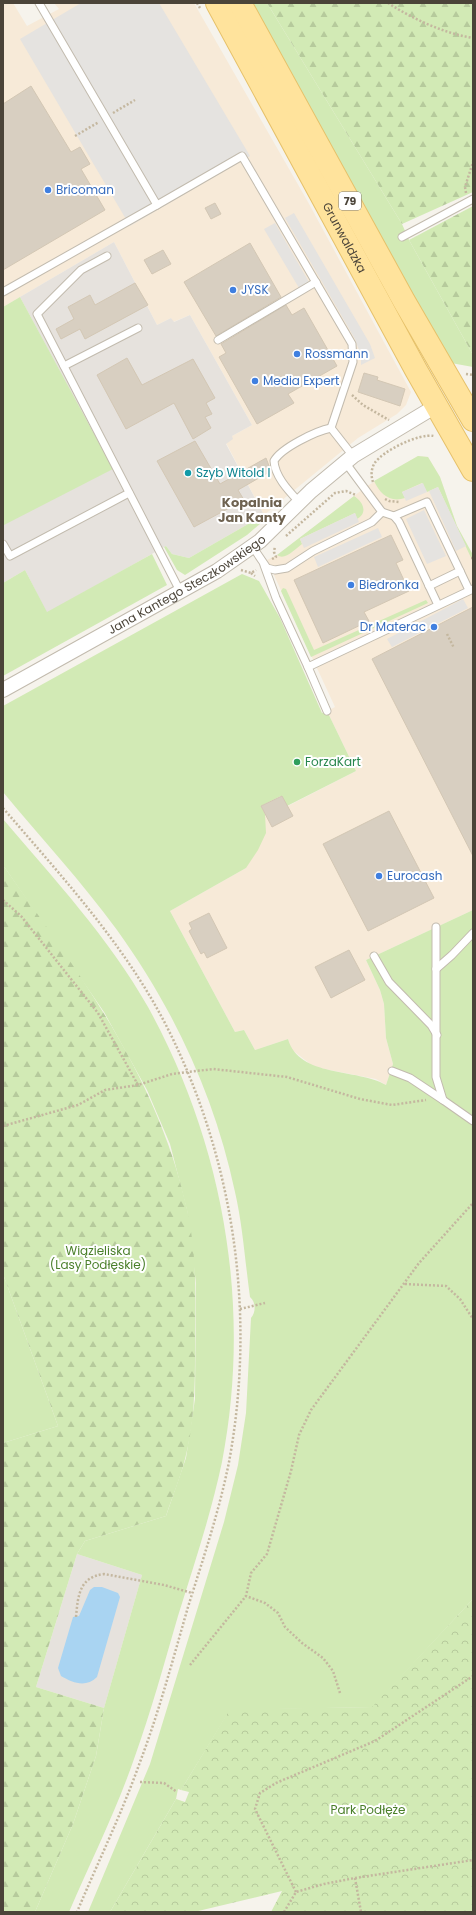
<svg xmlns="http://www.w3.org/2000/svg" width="476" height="1915" font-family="Poppins,sans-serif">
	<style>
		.commercial { fill: #f7ead8 }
		.industrial { fill: #e6e2dd }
		.grass { fill: #d2eab5 }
		.forest { fill: url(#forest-firs) }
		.park { fill: url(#park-crowns) }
		.parking { fill: #e5e3e0 }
		.water { fill: #a9d4f2 }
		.building { fill: #d8cfc1; stroke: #d3c7b4 }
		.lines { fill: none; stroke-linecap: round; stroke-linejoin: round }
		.lane-casing { stroke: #c2bbae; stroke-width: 9 }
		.street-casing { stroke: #c2bbae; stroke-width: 16 }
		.primary-casing { stroke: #e6c16a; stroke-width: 24 }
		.path { stroke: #c4b79f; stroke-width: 2.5; stroke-dasharray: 2 2; stroke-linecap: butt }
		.lane { stroke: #fff; stroke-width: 7 }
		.street { stroke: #fff; stroke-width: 14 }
		.primary { stroke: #ffe39c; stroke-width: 22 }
		.shop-dot { fill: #3f7fe0; stroke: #fff; stroke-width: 1.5 }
		.culture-dot { fill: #0f9aa8; stroke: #fff; stroke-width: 1.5 }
		.leisure-dot { fill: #2e9e5b; stroke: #fff; stroke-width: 1.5 }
		.labels { text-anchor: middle; stroke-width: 4; stroke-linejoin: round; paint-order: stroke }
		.shield { fill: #fff; stroke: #817c74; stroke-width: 1 }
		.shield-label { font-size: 11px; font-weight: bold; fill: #4b4439 }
		.shop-label { font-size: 12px; fill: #366cbe; stroke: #fff; text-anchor: start }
		.street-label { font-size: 12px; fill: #4b4439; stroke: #fff }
		.culture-label { font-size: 12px; fill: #0d838f; stroke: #fff; text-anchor: start }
		.leisure-label { font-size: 12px; fill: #27864d; stroke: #fff; text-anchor: start }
		.park-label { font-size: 12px; fill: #4a7f2a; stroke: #fff }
		.neighbourhood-label { font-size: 13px; font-weight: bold; fill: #6e6250; stroke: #fff }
	</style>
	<defs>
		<pattern id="forest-firs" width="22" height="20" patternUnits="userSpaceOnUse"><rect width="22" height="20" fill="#d2eab5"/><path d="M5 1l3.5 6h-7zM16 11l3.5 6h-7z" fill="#b6ca9c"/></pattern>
		<pattern id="park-crowns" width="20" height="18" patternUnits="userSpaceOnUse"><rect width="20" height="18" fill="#d2eab5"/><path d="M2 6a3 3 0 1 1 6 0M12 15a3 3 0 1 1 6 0" fill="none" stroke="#b6ca9c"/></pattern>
	</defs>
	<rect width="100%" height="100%" fill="#f6f3ec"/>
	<g class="commercial">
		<path d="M3 3H13L27 26 59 9 54 3H194L308 202 411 392 406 405 397 414 358 438 264 515 226 443 232 436 252 425 190 315 173 322 171 318 157 325 114 242 3 307Z"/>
		<path d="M418 456 428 457 440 477 457 526 473 555V910L366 960 380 990 384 1004 386 1038 393 1064 386 1085 376 1079 314 1067 291 1049 288 1039 255 1050 244 1030 235 1032 170 911 246 868 261 807 282 796 288 806 356 771 327 711 335 707 267 560 279 554 367 486Z"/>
	</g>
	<g class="industrial">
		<path d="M114 242 157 325 171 318 174 322 190 315 252 425 232 436 233 439 226 444 264 515 189 558 172 554 166 546 47 613 25 570 3 583V524L112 469 20 297Z"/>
		<path d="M77 1554 142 1575 104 1708 36 1687Z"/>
	</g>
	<g class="grass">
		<path d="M250 3H267L402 224 409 240 473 355V367L451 363Z"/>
		<path d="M20 297 113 469 4 525 3 307Z"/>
		<path d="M418 456 428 457 440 477 457 526 473 555V562L438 487 427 492 422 483 402 492 405 498C390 503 380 494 374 481Z"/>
		<path d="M354 496C362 501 369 512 357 519L355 513 300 539 302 544C295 549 285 561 277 555Z"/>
		<path d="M264 515 267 518 247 535 185 575 177 570 164 547 166 546 172 554 189 558Z"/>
		<path d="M152 554 167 585 3 676V583L25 570 47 612Z"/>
		<path d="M242 574 259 581 280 618 322 713 327 711 356 771 287 806 281 796 261 806 265 814 266 833 258 850 246 868 170 911 235 1032 244 1030 255 1050 288 1039C299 1078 357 1068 386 1085L393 1064 386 1038 384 1004 380 990 366 960 473 910V1599L373 1707 230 1710 181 1790 178 1789 176 1799 110 1912H88L150 1764 224 1522 238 1465 246 1413 251 1318C256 1312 256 1302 250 1297 245 1261 243 1227 235 1192 215 1097 174 1009 117 930 82 882 41 838 3 792V706Z"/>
		<path d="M283 588 286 589 314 650 426 600 428 603 311 657 281 591Z"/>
		<path d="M3 819C54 879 109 938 148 1007 224 1145 252 1307 222 1462 211 1514 194 1565 178 1616 164 1664 151 1712 134 1759 116 1811 91 1861 69 1912H35L73 1824 96 1756 104 1708 142 1575 77 1554 85 1541 166 1516 186 1458 195 1399 196 1283 187 1210 170 1144 147 1090 104 1012 3 865Z"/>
		<path d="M3 1274 58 1426 3 1443Z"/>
	</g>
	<g class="forest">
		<path d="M267 3H473V192L402 224Z"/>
		<path d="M473 206V355L409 240Z"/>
		<path d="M3 865C80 975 157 1075 187 1209 196 1249 196 1292 195 1332 195 1374 196 1419 185 1459 180 1479 172 1497 166 1516L85 1541 77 1554 36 1687 104 1708 96 1756 73 1824 35 1912H3V1443L58 1426 3 1274Z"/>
	</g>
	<path class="park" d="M473 1599V1912H271L282 1891 194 1912H110L176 1799 185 1802 189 1792 181 1790 230 1709 372 1707Z"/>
	<g class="parking">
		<path d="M81 3H159L250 156 130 226 20 39Z"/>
		<path d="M294 213 370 344 375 358 361 365V356L355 339 285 218Z"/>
		<path d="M275 223 309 282 299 288 264 229Z"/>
		<path d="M423 483 427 492 406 501 402 492Z"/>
		<path d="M438 487 466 546 456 551 429 491Z"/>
		<path d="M424 510 446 556 427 564 406 519Z"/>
		<path d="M355 513 359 522 304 548 300 539Z"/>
		<path d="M378 528 382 537 318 567 314 557Z"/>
		<path d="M463 599 468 608 392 647 387 639Z"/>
	</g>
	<path class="water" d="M94 1587H102L118 1593 120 1597 97 1677C86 1688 73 1683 61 1676L58 1668 73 1617 79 1616 90 1590Z"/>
	<g class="building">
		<path d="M31 86 71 152 80 147 90 164 81 169 105 210 3 270V104Z"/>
		<path d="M215 203 221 214 211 219 205 208Z"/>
		<path d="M250 243 281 297 216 336 184 282Z"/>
		<path d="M163 250 171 264 152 274 144 260Z"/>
		<path d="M135 283 148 305 85 339 80 329 61 339 56 329 74 319 68 307 90 295 95 305Z"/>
		<path d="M286 305 292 315 304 308 337 366 288 394 294 403 257 424 219 357 226 353 221 344Z"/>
		<path d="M127 358 142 385 193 359 215 398 206 403 212 414 205 417 211 428 193 439 174 403 126 429 97 375Z"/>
		<path d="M364 373 378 377 377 380 405 389 400 406 358 392Z"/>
		<path d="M195 441 220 484 266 458 271 471 238 490 244 500 194 527 157 461Z"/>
		<path d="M391 535 403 560 396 563 409 591 364 612 369 621 323 643 294 580Z"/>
		<path d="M473 607V856L372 659Z"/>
		<path d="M282 796 293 816 272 827 261 806Z"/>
		<path d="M389 811 434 898 368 931 323 844Z"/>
		<path d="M209 913 227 948 207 958 204 952 201 954 189 931 192 929 189 923Z"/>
		<path d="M349 950 365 980 331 998 315 967Z"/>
	</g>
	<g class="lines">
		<g class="lane-casing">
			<g id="lane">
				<path d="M157 205 242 156 352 344 353 362 331 428"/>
				<path d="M402 237 473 199"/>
				<path d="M107 256 81 270 37 314 180 591"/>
				<path d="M3 292 157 205 39 3"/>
				<path d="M218 340 316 282"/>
				<path d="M64 366 138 328"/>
				<path d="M331 428 353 456"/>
				<path d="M345 462 382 512 394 516 399 522 438 605"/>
				<path d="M300 503C289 491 275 477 274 461 281 448 316 431 331 428"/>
				<path d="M394 516 427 502 460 571 429 586"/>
				<path d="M3 544 10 556 129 493"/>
				<path d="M252 546 267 568 275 570 287 568 313 551 372 522 382 512"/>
				<path d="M264 565 276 598 308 667 473 589"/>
				<path d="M460 571 469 590"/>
				<path d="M308 667 327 711"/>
				<path d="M436 927V1077L443 1100 473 1121"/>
				<path d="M374 956 389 982 431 1025 437 1035"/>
				<path d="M436 969 452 955 473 933"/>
				<path d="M392 1071 410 1078 443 1100"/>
			</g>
		</g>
		<g class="street-casing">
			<g id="street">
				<path id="s1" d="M3 690 217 571 260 541 311 491 353 456 436 406"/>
			</g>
		</g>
		<g class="primary-casing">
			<g id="primary">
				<path id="s2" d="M217 3 416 370 473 470"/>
				<path d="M240 3 404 301 473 420"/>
			</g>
		</g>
		<g class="path">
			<path d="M197 3 200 8"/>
			<path d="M388 3C413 19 443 33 473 38"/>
			<path d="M113 113 135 100"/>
			<path d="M75 136 99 122"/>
			<path d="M466 193 465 187 473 162"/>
			<path d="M466 374 473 375"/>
			<path d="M352 395 363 405 389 420"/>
			<path d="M373 482C371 476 371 470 374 464 382 451 419 433 434 436"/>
			<path d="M385 499 389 501 399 502"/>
			<path d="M286 536 335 493 346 491 356 495"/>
			<path d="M471 558H473"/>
			<path d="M272 559 276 557 274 552 275 546"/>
			<path d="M241 570 251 573 256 570"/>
			<path d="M251 573 255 576"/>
			<path d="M447 634 454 648"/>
			<path d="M3 808C63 878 126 946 168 1029 235 1163 256 1316 229 1462 219 1512 203 1559 188 1607 173 1659 159 1712 140 1762 122 1813 98 1862 77 1912"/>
			<path d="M3 900 21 916 98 1013 138 1085 172 1074 213 1069 287 1077 360 1099 392 1105 426 1100"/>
			<path d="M3 1126 78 1105 105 1090 138 1085"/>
			<path d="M405 1284 446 1286 460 1299 473 1319"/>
			<path d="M240 1309 265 1303"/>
			<path d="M76 1617C78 1596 79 1577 104 1574L164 1585 192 1593"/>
			<path d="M190 1665 246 1596"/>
			<path d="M340 1693 333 1671 323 1658 302 1643 285 1627 278 1613 265 1603 246 1596 251 1573 267 1554 291 1471 299 1435 311 1410 419 1263 473 1203"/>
			<path d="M140 1782 164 1783 177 1792"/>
			<path d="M355 1878 361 1912"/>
			<path d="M296 1892 255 1809 260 1793 276 1783 375 1741 473 1676"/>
			<path d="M284 1912 296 1892 324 1884 355 1878 473 1860"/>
		</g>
		<use href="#lane" class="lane"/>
		<use href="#street" class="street"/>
		<use href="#primary" class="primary"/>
	</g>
	<g class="shop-dot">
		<circle cx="48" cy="190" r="4"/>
		<circle cx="233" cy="290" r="4"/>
		<circle cx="297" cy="354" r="4"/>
		<circle cx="255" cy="381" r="4"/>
		<circle cx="351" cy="585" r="4"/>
		<circle cx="434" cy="627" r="4"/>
		<circle cx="379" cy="876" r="4"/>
	</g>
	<circle class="culture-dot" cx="188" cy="473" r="4"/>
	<circle class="leisure-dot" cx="297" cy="762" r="4"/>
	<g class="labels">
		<rect class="shield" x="339" y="192" width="22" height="18" rx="3"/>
		<g class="shield-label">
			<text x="350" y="205">79</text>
		</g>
		<g class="shop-label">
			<text x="56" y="194">Bricoman</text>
			<text x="241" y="294">JYSK</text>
			<text x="305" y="358">Rossmann</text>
			<text x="263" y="385">Media Expert</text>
			<text x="359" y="589">Biedronka</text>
			<text x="426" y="631" text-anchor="end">Dr Materac</text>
			<text x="387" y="880">Eurocash</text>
		</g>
		<g class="street-label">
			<text dy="4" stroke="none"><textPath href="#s2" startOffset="267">Grunwaldzka</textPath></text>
			<text dy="4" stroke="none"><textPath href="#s1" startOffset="212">Jana Kantego Steczkowskiego</textPath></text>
		</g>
		<g class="culture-label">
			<text x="196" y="477">Szyb Witold I</text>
		</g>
		<g class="leisure-label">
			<text x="305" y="766">ForzaKart</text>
		</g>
		<g class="park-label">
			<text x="98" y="1255">Wiązieliska<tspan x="98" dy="14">(Lasy Podłęskie)</tspan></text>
			<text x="368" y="1814">Park Podłęże</text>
		</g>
		<g class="neighbourhood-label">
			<text x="252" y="507">Kopalnia<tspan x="252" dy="15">Jan Kanty</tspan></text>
		</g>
	</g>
	<rect width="476" height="1915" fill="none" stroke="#4b4439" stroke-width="8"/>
</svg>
